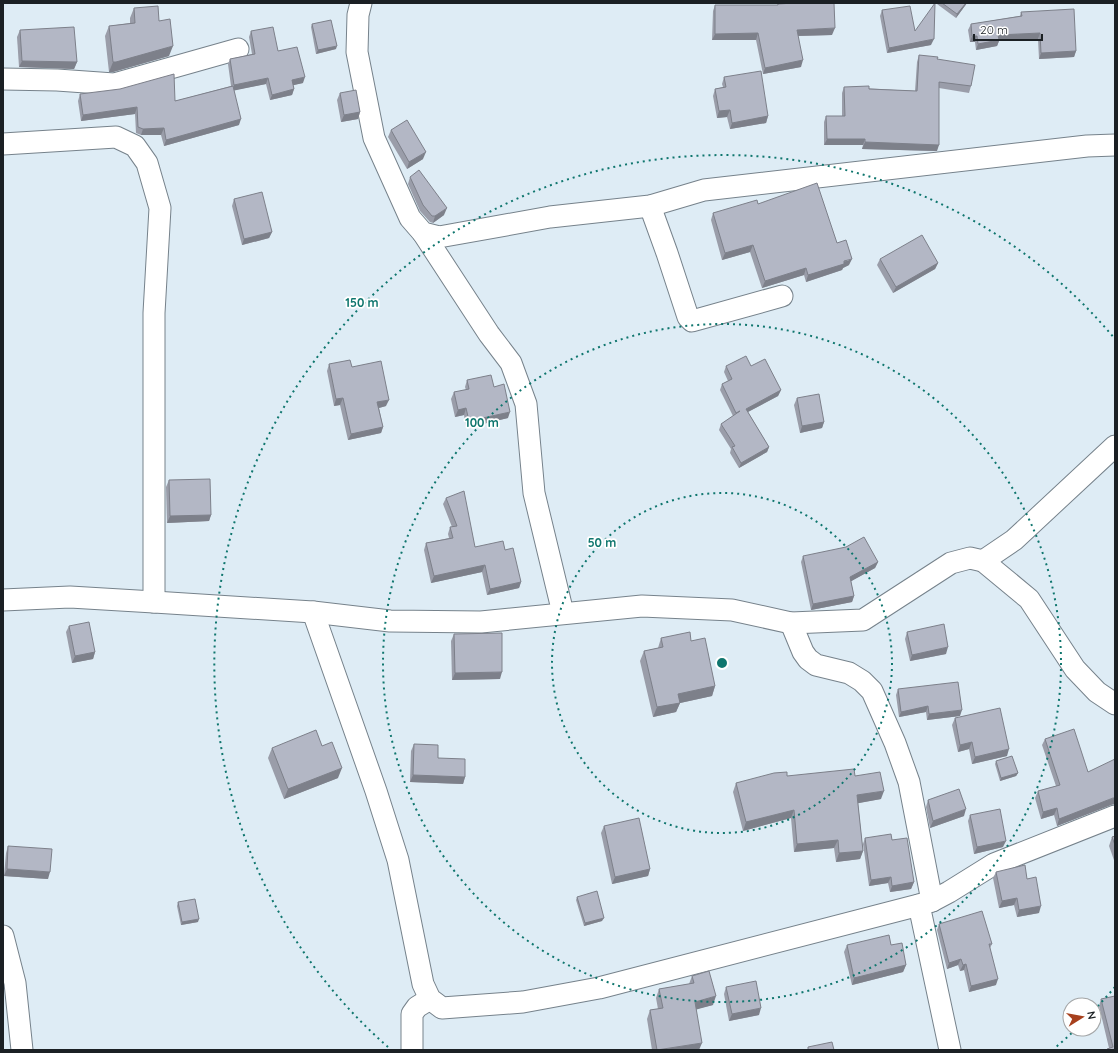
<svg xmlns="http://www.w3.org/2000/svg" width="1118" height="1053" font-family="Quicksand,sans-serif">
	<style>
		.lines { fill: none; stroke-linecap: round; stroke-linejoin: round }
		.street-casing { stroke: #76828b; stroke-width: 23 }
		.street { stroke: #fff; stroke-width: 21 }
		.wall { fill: #9a9da9 }
		.shaded-wall { fill: #7d808a }
		.building { fill: #b3b7c5; stroke: #7d808a }
		.ring { fill: none; stroke: #0f766e; stroke-width: 2; stroke-dasharray: 2 4 }
		.centre { fill: #0f766e; stroke: #fff; stroke-width: 2 }
		.ring-label { font-size: 12px; text-anchor: middle; font-weight: bold; fill: #0f766e; stroke: #fff; stroke-width: 3.5; stroke-linejoin: round; paint-order: stroke }
	</style>
	<rect width="100%" height="100%" fill="#deecf5"/>
	<g class="lines">
		<g class="street-casing">
			<g id="street">
				<path d="M361 3 358 15 357 52 374 138 410 218 423 233 439 237 550 217 650 206 704 190 1087 146 1115 145"/>
				<path d="M3 79 57 80 114 84 238 49"/>
				<path d="M3 144 116 137 135 146 147 163 160 208 154 313V602"/>
				<path d="M650 206 667 253 688 317 692 321 782 296"/>
				<path d="M423 233 489 334 511 363 526 404 534 493 563 613"/>
				<path d="M983 561 1014 540 1115 446"/>
				<path d="M3 600 70 597 154 602 313 612 390 621 481 622 642 606 732 610 791 623 863 620 951 563 970 558 983 561 1029 599 1075 669 1097 692 1115 704"/>
				<path d="M313 612 376 791 398 860 423 984 430 999 442 1008 523 1002 599 988 919 905 932 901 949 892 994 864 1115 816"/>
				<path d="M791 623 803 652 808 659 816 665 849 673 862 681 872 691 895 743 909 782 932 901"/>
				<path d="M919 905 950 1050"/>
				<path d="M3 936 15 983 22 1050"/>
				<path d="M412 1050V1014L417 1007 430 999"/>
			</g>
		</g>
		<use href="#street" class="street"/>
	</g>
	<g class="wall">
		<path d="M937 3H967L956 18 937 4Z"/>
		<path d="M778 4 832 35 798 36 801 67 763 74 756 40H712L713 11 715 5H777Z"/>
		<path d="M134 8 159 21 169 56 113 72H109L105 36 109 26 130 23V18Z"/>
		<path d="M882 10 915 31 931 45 887 53 880 16Z"/>
		<path d="M1021 12 1076 51 1074 57 1039 59 1038 39 999 41 997 46 976 50 975 42H970L968 30 971 24 1020 16Z"/>
		<path d="M312 24 336 49 316 54 311 27Z"/>
		<path d="M20 30 77 62 74 69 19 67 17 37Z"/>
		<path d="M251 31 278 51 303 83 293 85 294 89 292 95 270 100 266 84 234 90 239 125 164 146 161 135H141L136 133 135 114 81 121 78 101 80 94 175 101 231 86 228 64 230 59 252 54 249 37Z"/>
		<path d="M919 55 937 59 971 86 969 93 939 88 937 151 862 149 863 145H824V122L826 116H842V93L844 87 915 91 917 62Z"/>
		<path d="M724 77 768 116 766 123 730 129 727 117 717 118 713 96 715 89 723 87 722 84Z"/>
		<path d="M340 93 360 112 358 119 341 122 337 100Z"/>
		<path d="M391 130 423 159 407 169 388 137Z"/>
		<path d="M410 177 444 215 433 223 430 222 420 211 408 184Z"/>
		<path d="M234 199 272 232 269 238 242 245 232 206Z"/>
		<path d="M758 204 837 243 849 265 843 268 842 270 806 282 804 275 762 288 750 252 722 260 711 220 713 213Z"/>
		<path d="M880 259 938 263 935 269 893 293 877 265Z"/>
		<path d="M329 364 352 367 386 406 379 408 383 427 381 433 348 440 340 405 334 406 327 371Z"/>
		<path d="M726 366H751L781 390 778 396 748 412 769 447 767 452 739 468 730 453 731 449 719 430 721 424 733 416 720 390 722 384 728 381 724 372Z"/>
		<path d="M467 380 494 387 508 418 466 428 464 415 455 417 451 399 454 392 466 390 465 387Z"/>
		<path d="M797 398 824 422 822 428 800 433 794 405Z"/>
		<path d="M169 480 211 515 209 521 167 523 166 487Z"/>
		<path d="M446 498 475 547 505 550 521 582 519 588 487 595 482 572 431 583 424 550 426 543 449 538 448 534 450 527H452L443 504Z"/>
		<path d="M803 556 878 562 875 568 851 581 854 596 852 602 811 610 801 562Z"/>
		<path d="M69 626 95 652 93 659 72 663 66 632Z"/>
		<path d="M907 632 946 654 910 661 905 639Z"/>
		<path d="M454 634 500 679 452 680 451 641Z"/>
		<path d="M661 638 691 641 715 686 712 696 680 703 676 712 653 717 640 661 644 651 658 648Z"/>
		<path d="M898 689 960 716 927 720 926 712 899 717 896 695Z"/>
		<path d="M955 718 1007 756 972 764 969 749 958 752 952 725Z"/>
		<path d="M1045 739 1088 772 1111 805 1057 826 1054 815 1041 819 1035 798 1038 791 1056 786 1042 745Z"/>
		<path d="M414 744 438 758 465 777 463 784 410 782 411 751Z"/>
		<path d="M322 746 338 778 284 799 268 758 272 748Z"/>
		<path d="M996 761 1018 773 1016 776 1000 781 995 764Z"/>
		<path d="M787 776H855L881 799 858 803 863 851 860 859 836 862 834 848 794 852 791 818 743 831 733 792 736 783Z"/>
		<path d="M928 800 964 816 930 828 926 807Z"/>
		<path d="M970 815 1003 847 974 854 968 821Z"/>
		<path d="M604 826 650 869 648 876 612 884 601 833Z"/>
		<path d="M1115 836V863L1109 846 1112 837Z"/>
		<path d="M865 838 892 840 914 882 911 889 890 892 888 883 869 886 863 844Z"/>
		<path d="M8 846 48 879 4 876 6 853Z"/>
		<path d="M996 872 1027 879 1039 913 1017 917 1014 905 999 908 993 878Z"/>
		<path d="M577 897 602 921 584 926 576 900Z"/>
		<path d="M178 902 198 922 181 925 177 906Z"/>
		<path d="M939 924 992 944 990 948 996 985 969 992 964 970 960 971 958 965 947 969 937 930Z"/>
		<path d="M847 945H891L906 965 903 972 852 985 844 952Z"/>
		<path d="M692 976 713 1005 696 1009 699 1050H652L647 1019 650 1010 658 1009 656 998 659 989 689 984Z"/>
		<path d="M726 987 759 1015 729 1021 724 994Z"/>
		<path d="M1101 999 1115 1050H1107V1049L1109 1048 1099 1006Z"/>
	</g>
	<g class="shaded-wall">
		<path d="M966 3H967L956 18 957 14Z"/>
		<path d="M835 28 832 35 795 36 797 30Z"/>
		<path d="M758 33 756 40H712L715 34Z"/>
		<path d="M1040 33 1038 39 999 41 997 46 976 50 978 44 998 35Z"/>
		<path d="M972 36H977L975 42H970Z"/>
		<path d="M934 39 931 45 887 53 889 48Z"/>
		<path d="M173 46 169 56 113 72H109L113 62Z"/>
		<path d="M337 46 336 49 316 54 318 50Z"/>
		<path d="M1076 51 1074 57 1039 59 1041 53Z"/>
		<path d="M803 60 801 67 763 74 765 68Z"/>
		<path d="M22 61 77 62 74 69 19 67Z"/>
		<path d="M305 77 303 83 290 86 292 80Z"/>
		<path d="M268 78 266 84 232 91 234 85Z"/>
		<path d="M294 89 292 95 270 100 272 95Z"/>
		<path d="M137 107 135 114 81 121 83 115Z"/>
		<path d="M730 110 727 117 717 118 719 111Z"/>
		<path d="M360 112 358 119 341 122 344 115Z"/>
		<path d="M768 116 766 123 730 129 732 123Z"/>
		<path d="M241 119 239 125 164 146 166 140Z"/>
		<path d="M164 128 161 135H141L143 129Z"/>
		<path d="M827 139H865L863 145H824Z"/>
		<path d="M865 142 939 145 937 151 862 149Z"/>
		<path d="M426 152 423 159 407 169 409 162Z"/>
		<path d="M447 208 444 215 433 223 435 216Z"/>
		<path d="M272 232 269 238 242 245 244 239Z"/>
		<path d="M753 245 750 252 722 260 725 253Z"/>
		<path d="M852 259 849 265 843 268 842 270 806 282 808 275Z"/>
		<path d="M938 263 935 269 893 293 896 287Z"/>
		<path d="M806 268 804 275 762 288 765 281Z"/>
		<path d="M781 390 778 396 744 414 746 409Z"/>
		<path d="M343 398 340 405 334 406 336 399Z"/>
		<path d="M389 400 386 406 375 409 377 402Z"/>
		<path d="M466 408 464 415 455 417 458 410Z"/>
		<path d="M510 412 508 418 466 428 469 421Z"/>
		<path d="M824 422 822 428 800 433 802 426Z"/>
		<path d="M383 427 381 433 348 440 351 434Z"/>
		<path d="M769 447 767 452 739 468 741 463Z"/>
		<path d="M211 515 209 521 167 523 170 516Z"/>
		<path d="M878 562 875 568 848 583 850 577Z"/>
		<path d="M485 565 482 572 431 583 434 576Z"/>
		<path d="M521 582 519 588 487 595 490 589Z"/>
		<path d="M854 596 852 602 811 610 813 604Z"/>
		<path d="M948 647 946 654 910 661 912 655Z"/>
		<path d="M95 652 93 659 72 663 75 656Z"/>
		<path d="M502 672 500 679 452 680 455 673Z"/>
		<path d="M715 686 712 696 680 703 676 712 653 717 657 707 678 694Z"/>
		<path d="M928 706 926 712 899 717 901 712Z"/>
		<path d="M962 710 960 716 927 720 929 714Z"/>
		<path d="M972 742 969 749 958 752 960 745Z"/>
		<path d="M1009 749 1007 756 972 764 975 757Z"/>
		<path d="M342 768 338 778 284 799 288 789Z"/>
		<path d="M1018 773 1016 776 1000 781 1001 778Z"/>
		<path d="M413 775 465 777 463 784 410 782Z"/>
		<path d="M884 791 881 799 854 804 857 795Z"/>
		<path d="M1113 798H1115V804L1111 805 1057 826 1059 819Z"/>
		<path d="M1057 808 1054 815 1041 819 1043 812Z"/>
		<path d="M966 809 964 816 930 828 933 821Z"/>
		<path d="M794 810 791 818 743 831 746 822Z"/>
		<path d="M838 840 834 848 794 852 797 844Z"/>
		<path d="M1006 841 1003 847 974 854 977 847Z"/>
		<path d="M863 851 860 859 836 862 839 853Z"/>
		<path d="M7 869 50 872 48 879 4 876Z"/>
		<path d="M650 869 648 876 612 884 615 877Z"/>
		<path d="M891 877 888 883 869 886 871 880Z"/>
		<path d="M914 882 911 889 890 892 892 886Z"/>
		<path d="M1017 898 1014 905 999 908 1002 901Z"/>
		<path d="M1041 906 1039 913 1017 917 1019 910Z"/>
		<path d="M604 918 602 921 584 926 585 923Z"/>
		<path d="M199 919 198 922 181 925 182 922Z"/>
		<path d="M961 959 958 965 947 969 949 963Z"/>
		<path d="M966 964 964 970 960 971 963 965Z"/>
		<path d="M906 965 903 972 852 985 854 978Z"/>
		<path d="M998 979 996 985 969 992 971 986Z"/>
		<path d="M716 996 713 1005 691 1011 695 1002Z"/>
		<path d="M761 1008 759 1015 729 1021 732 1014Z"/>
		<path d="M702 1043 699 1050H659Z"/>
	</g>
	<g class="building">
		<path d="M794 3H834L835 28 797 30 803 60 765 68 758 33 715 34V5H778V4Z"/>
		<path d="M935 3 934 39 889 48 882 10 910 6 915 31Z"/>
		<path d="M942 3H966L957 14Z"/>
		<path d="M158 6 159 21 170 19 173 46 116 62H113L109 26 135 23 134 8Z"/>
		<path d="M1074 9 1076 51 1041 53 1040 33 998 35 999 40 978 44 977 36H972L971 24 1022 16 1021 12Z"/>
		<path d="M331 20 337 46 318 50 312 24Z"/>
		<path d="M74 27 77 62 22 61 20 30Z"/>
		<path d="M273 27 278 51 297 47 305 77 292 80 294 89 272 95 268 78 234 85 230 59 255 54 251 31Z"/>
		<path d="M919 55 938 57 937 59 975 65 971 86 939 82V145L865 142V139H827L826 116H845L844 87 869 86V89L917 91Z"/>
		<path d="M761 71 768 116 732 123 730 110 719 111 715 89 726 87 724 77Z"/>
		<path d="M174 74 175 101 233 86 241 119 166 140 164 128 143 129 138 127 137 107 83 115 80 94 120 89Z"/>
		<path d="M356 90 360 112 344 115 340 93Z"/>
		<path d="M407 120 426 152 409 162 391 130Z"/>
		<path d="M419 170 447 208 435 216H432L423 205 410 177Z"/>
		<path d="M817 183 837 243 846 240 852 259 844 261V264L808 275 806 268 765 281 753 245 725 253 713 213 757 200 758 204Z"/>
		<path d="M262 192 272 232 244 239 234 199Z"/>
		<path d="M922 235 938 263 896 287 880 259Z"/>
		<path d="M746 356 751 366 765 359 781 390 746 409 769 447 741 463 732 447 735 446 721 424 740 411 736 413 722 384 732 379 726 366Z"/>
		<path d="M350 360 352 367 381 361 389 400 377 402 383 427 351 434 343 398 336 399 329 364Z"/>
		<path d="M491 375 494 387 504 384 510 412 469 421 466 408 458 410 454 392 469 389 467 380Z"/>
		<path d="M819 394 824 422 802 426 797 398Z"/>
		<path d="M210 479 211 515 170 516 169 480Z"/>
		<path d="M464 491 475 547 503 541 505 550 513 548 521 582 490 589 485 565 434 576 426 543 453 538 450 527 457 526 446 498Z"/>
		<path d="M864 537 878 562 850 577 854 596 813 604 803 556 846 547Z"/>
		<path d="M89 622 95 652 75 656 69 626Z"/>
		<path d="M944 624 948 647 912 655 907 632Z"/>
		<path d="M690 632 691 641 705 638 715 686 678 694 680 703 657 707 644 651 663 647 661 638Z"/>
		<path d="M502 633V672L455 673 454 634Z"/>
		<path d="M958 682 962 710 929 714 928 706 901 712 898 689Z"/>
		<path d="M1000 708 1009 749 975 757 972 742 960 745 955 718Z"/>
		<path d="M1074 729 1088 772 1115 759V798H1113L1059 819 1057 808 1043 812 1038 791 1060 785 1045 739Z"/>
		<path d="M316 730 322 746 332 742 342 768 288 789 272 748Z"/>
		<path d="M414 744 438 745V758L465 759V777L413 775Z"/>
		<path d="M1012 756 1018 773 1001 778 996 761Z"/>
		<path d="M854 769 855 776 880 772 884 791 857 795 863 851 839 853 838 840 797 844 794 810 746 822 736 783 774 773 787 772V776Z"/>
		<path d="M959 789 966 809 933 821 928 800Z"/>
		<path d="M1000 809 1006 841 977 847 970 815Z"/>
		<path d="M639 818 650 869 615 877 604 826Z"/>
		<path d="M891 834 892 840 907 838 914 882 892 886 891 877 871 880 865 838Z"/>
		<path d="M1115 836V845L1112 837Z"/>
		<path d="M8 846 52 849 50 872 7 869Z"/>
		<path d="M1025 865 1027 879 1036 877 1041 906 1019 910 1017 898 1002 901 996 872Z"/>
		<path d="M597 891 604 918 585 923 577 897Z"/>
		<path d="M195 899 199 919 182 922 178 902Z"/>
		<path d="M982 911 992 944H989L998 979 971 986 966 964 963 965 961 959 949 963 939 924Z"/>
		<path d="M889 935 891 945 902 943 906 965 854 978 847 945Z"/>
		<path d="M709 971 716 996 695 1002 702 1043 657 1050 650 1010 663 1008 659 989 694 983 692 976Z"/>
		<path d="M756 981 761 1008 732 1014 726 987Z"/>
		<path d="M1115 996V1050H1107V1049L1113 1047 1101 999Z"/>
		<path d="M832 1042 834 1050H808V1047Z"/>
	</g>
	<g class="ring">
		<circle cx="722" cy="663" r="170"/>
		<circle cx="722" cy="663" r="339"/>
		<path d="M1115 987A509 509 0 0 1 1094 1010M1076 1029A509 509 0 0 1 1056 1047M388 1047A509 509 0 1 1 1115 339"/>
	</g>
	<circle cx="722" cy="663" r="6" class="centre"/>
	<g class="ring-label">
		<text x="362" y="307">150 m</text>
		<text x="482" y="427">100 m</text>
		<text x="602" y="547">50 m</text>
	</g>
	<rect width="1118" height="1053" fill="none" stroke="#1b2024" stroke-width="8"/>
	<g transform="translate(1082 1017) rotate(79)"><circle r="19" fill="#ffffff" stroke="#a4a6a7"/>
	<path d="M0-3L7 15L0 10L-7 15Z" fill="#a7401d"/>
	<text y="-6" font-size="11" font-weight="bold" text-anchor="middle" fill="#1b2024">N</text>
	</g>
	<path d="M974 34v6h68v-6" fill="none" stroke="#1b2024" stroke-width="2"/>
	<text x="980" y="34" font-size="12" fill="#1b2024" stroke="#ffffff" stroke-width="3" paint-order="stroke">20 m</text>
</svg>
